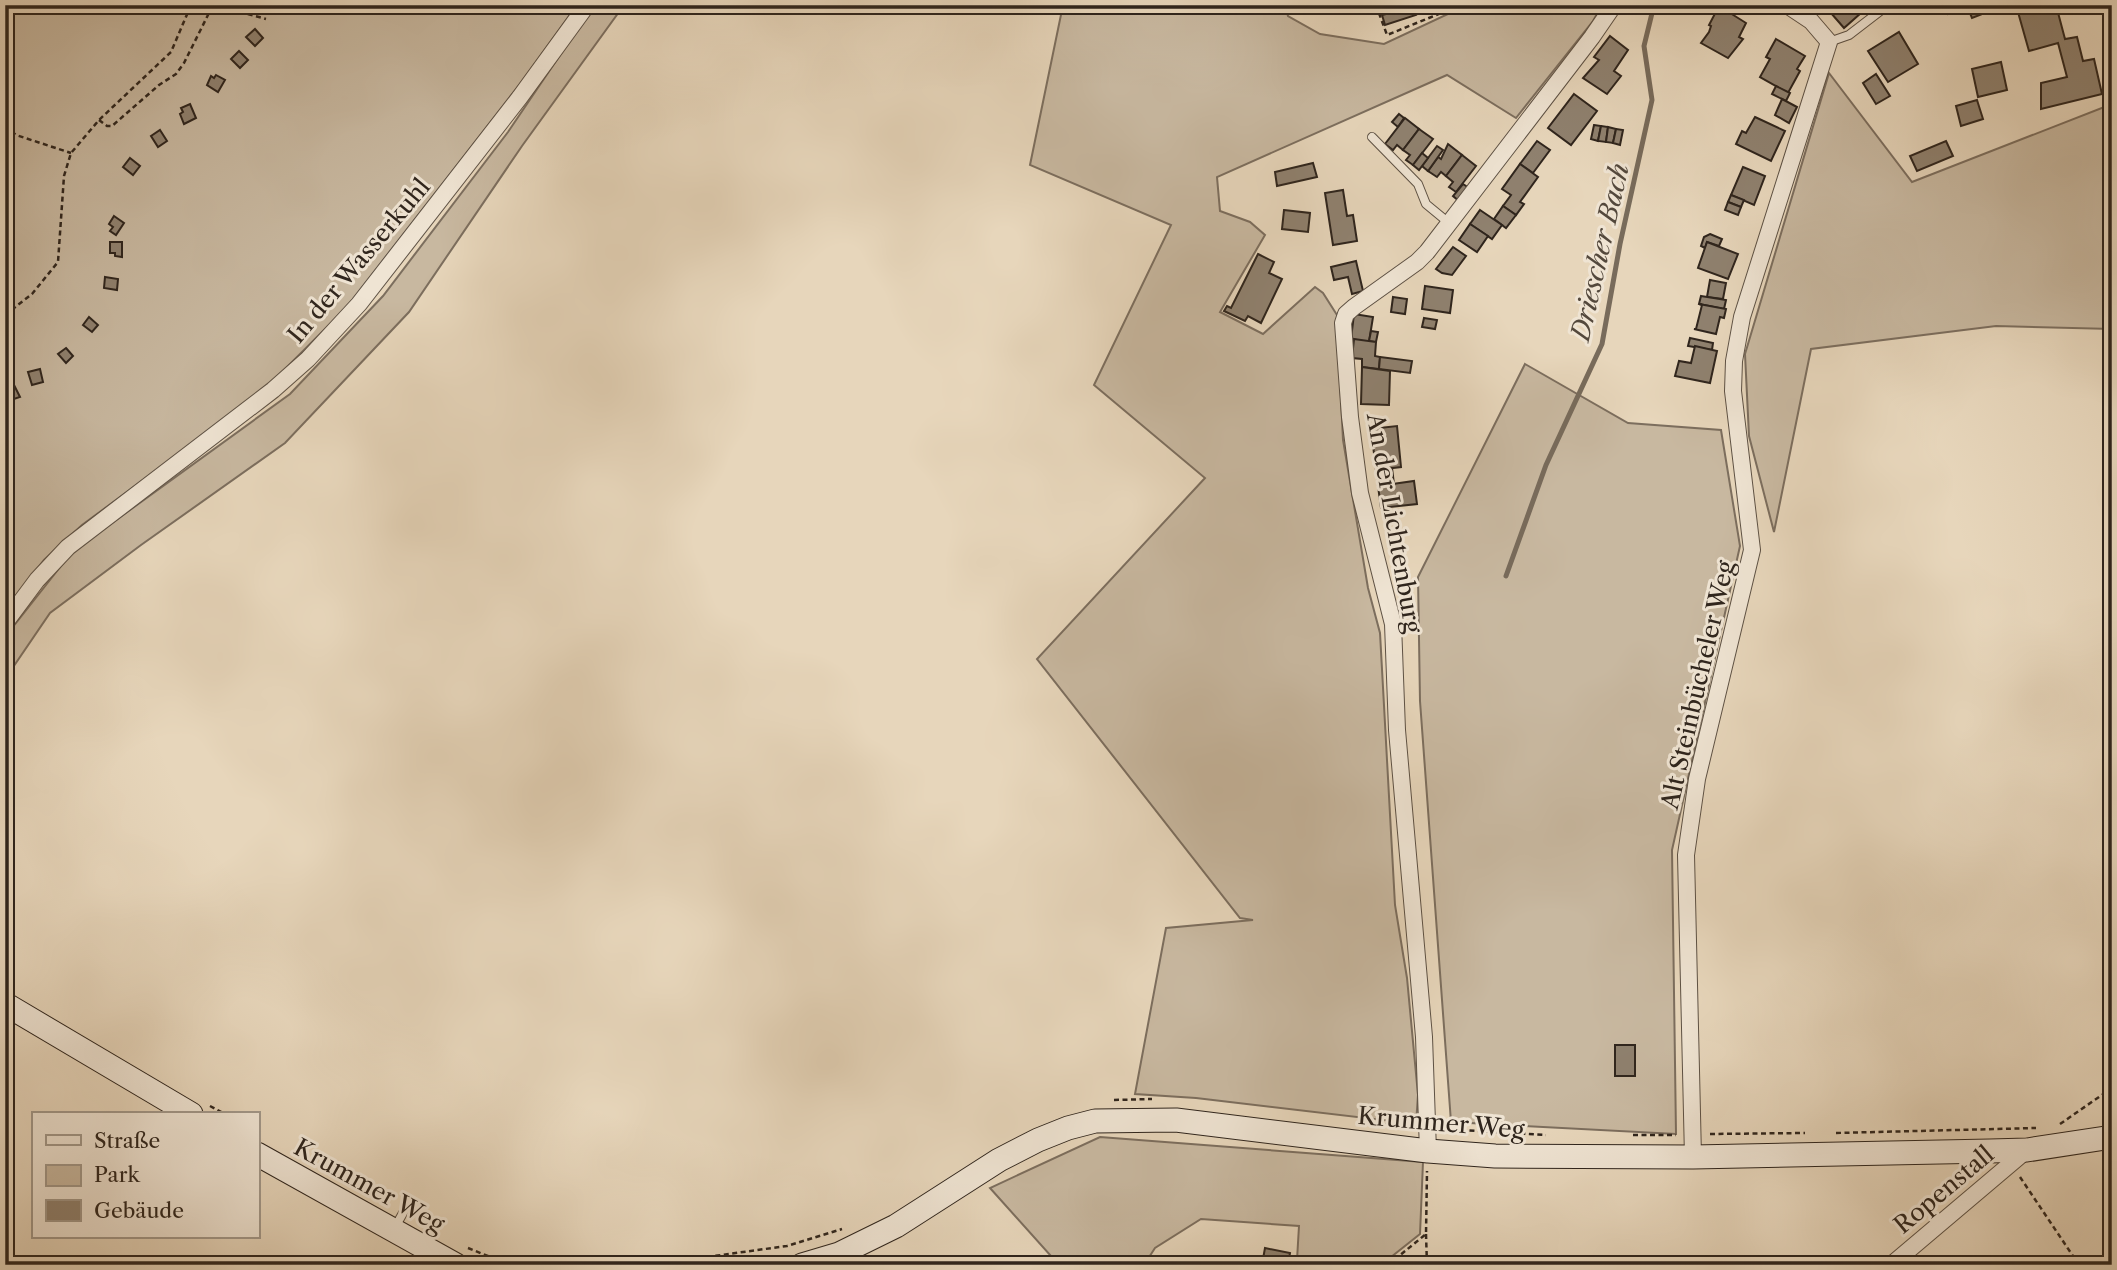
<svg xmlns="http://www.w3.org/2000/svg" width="2117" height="1270" font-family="'Libre Caslon Text',serif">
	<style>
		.green { fill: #c8b8a0; stroke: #7c6e5e; stroke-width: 2 }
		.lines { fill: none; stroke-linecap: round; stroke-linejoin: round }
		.stream { stroke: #786b5b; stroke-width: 5 }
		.building { fill: #8f816f; stroke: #2f251d; stroke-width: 2 }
		.service-casing { stroke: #5d5144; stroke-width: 10 }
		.minor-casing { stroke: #5d5144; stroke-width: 18 }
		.secondary-casing { stroke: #2f251d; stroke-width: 25 }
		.path { stroke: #2f251d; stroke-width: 2.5; stroke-dasharray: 5 3.5; stroke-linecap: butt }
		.service { stroke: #efe4d3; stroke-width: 8 }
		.minor { stroke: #efe4d3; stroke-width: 16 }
		.secondary { stroke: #efe4d3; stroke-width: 23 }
		.labels { text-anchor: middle; stroke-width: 6; stroke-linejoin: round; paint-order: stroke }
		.street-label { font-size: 24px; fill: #2f251d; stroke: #efe4d3 }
		.water-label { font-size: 26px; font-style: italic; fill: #53483c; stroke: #efe4d3 }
	</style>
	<rect width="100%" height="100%" fill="#e7d6bb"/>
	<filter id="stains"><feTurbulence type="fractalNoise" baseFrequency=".00286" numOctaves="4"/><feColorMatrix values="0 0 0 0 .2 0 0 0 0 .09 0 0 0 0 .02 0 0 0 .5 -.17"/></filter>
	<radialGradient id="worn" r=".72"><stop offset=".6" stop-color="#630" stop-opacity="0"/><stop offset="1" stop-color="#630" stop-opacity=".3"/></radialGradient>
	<g class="green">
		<path d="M5 5H577L520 84 347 307 259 395 82 525 44 560 5 611Z"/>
		<path d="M594 5H624L522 146 409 312 285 443 141 545 50 613 5 679V637L72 552 290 394 383 296 508 132Z"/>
		<path d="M1063 5H1285L1288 16 1320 34 1384 44 1467 5H1602L1593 21 1516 118 1447 75 1217 177 1220 211 1250 222 1265 235 1220 312 1263 334 1315 287 1323 293 1337 315 1343 440 1368 588 1380 633 1395 905 1407 978 1418 1095 1416 1124 1196 1098 1135 1094 1166 928 1253 920 1240 918 1037 659 1205 478 1094 385 1171 225 1030 165Z"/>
		<path d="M1829 73 1912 182 2112 104V329L1996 326 1811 349 1774 532 1749 436 1745 354Z"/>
		<path d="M1525 364 1628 423 1721 430 1740 546 1672 850 1676 1134 1451 1122 1420 701 1418 577Z"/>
		<path d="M1100 1137 1423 1162 1420 1234 1381 1265H1341L1297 1260 1299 1226 1201 1219 1155 1248 1144 1265H1059L990 1188Z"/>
	</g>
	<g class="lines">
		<path class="stream" d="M1506 576 1546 465 1602 344 1620 244 1652 100 1644 46 1654 5"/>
	</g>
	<g class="building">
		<path d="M1387 5H1412L1416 15 1385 25 1382 15 1390 13Z"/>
		<path d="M1824 5H1870L1844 28Z"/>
		<path d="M1944 5H1982L1985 13 1972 18 1967 6 1948 14Z"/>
		<path d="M2016 5H2056L2065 39 2077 37 2083 61 2094 59 2102 94 2041 109V83L2067 77 2058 43 2029 51Z"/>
		<path d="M1719 6 1746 23 1739 37 1743 39 1728 58 1701 43 1709 32 1711 26 1709 25Z"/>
		<path d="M255 29 263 38 255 46 246 37Z"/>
		<path d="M1899 32 1918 64 1888 82 1868 51Z"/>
		<path d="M1610 36 1628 50 1614 71 1621 76 1607 94 1583 78 1599 60 1594 57Z"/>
		<path d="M1776 39 1805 56 1797 69 1800 71 1788 93 1760 77 1770 59 1766 57Z"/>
		<path d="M239 51 248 60 240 68 231 59Z"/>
		<path d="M2001 62 2007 90 1978 97 1972 69Z"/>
		<path d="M1876 74 1890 96 1876 104 1863 83Z"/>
		<path d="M216 75 225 80 218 92 207 85 211 76 214 78Z"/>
		<path d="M1776 86 1790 93 1786 101 1772 94Z"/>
		<path d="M1574 94 1597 111 1571 145 1548 128Z"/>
		<path d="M1782 99 1797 107 1789 123 1775 115Z"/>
		<path d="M1977 100 1983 119 1961 126 1956 106Z"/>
		<path d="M190 104 196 118 184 124 180 114 183 112 181 108Z"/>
		<path d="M1399 114 1404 118 1398 127 1392 122Z"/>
		<path d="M1755 117 1785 131 1771 161 1736 144 1742 131 1746 133Z"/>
		<path d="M1405 118 1419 129 1403 150 1397 145 1393 150 1385 144Z"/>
		<path d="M1594 125 1601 126 1598 141 1591 139Z"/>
		<path d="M1601 126 1608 127 1606 142 1598 141Z"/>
		<path d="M1608 127 1616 129 1613 143 1606 142Z"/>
		<path d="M1419 129 1433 139 1413 165 1406 160 1410 155 1403 150Z"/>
		<path d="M1616 129 1623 130 1620 145 1613 143Z"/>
		<path d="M160 130 167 141 158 147 151 136Z"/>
		<path d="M1537 141 1550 150 1533 173 1520 164Z"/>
		<path d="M1946 141 1953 156 1917 171 1910 156Z"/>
		<path d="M1448 144 1462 155 1446 176 1441 172 1437 177 1428 171 1438 157 1441 159Z"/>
		<path d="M1437 146 1443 150 1428 171 1422 166Z"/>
		<path d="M1422 153 1428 158 1419 170 1413 165Z"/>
		<path d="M1462 155 1476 166 1456 192 1449 187 1453 182 1446 176Z"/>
		<path d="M130 158 140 166 133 175 123 167Z"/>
		<path d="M1313 163 1317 177 1277 186 1275 172Z"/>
		<path d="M1520 164 1538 177 1520 202 1524 204 1516 215 1503 206 1511 195 1502 189Z"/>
		<path d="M1743 167 1765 176 1754 205 1731 195Z"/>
		<path d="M1463 184 1469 188 1459 201 1453 196Z"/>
		<path d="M1343 190 1347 216 1353 215 1357 241 1333 245 1325 193Z"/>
		<path d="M1731 195 1744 200 1741 207 1728 202Z"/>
		<path d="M1728 202 1741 207 1738 215 1725 210Z"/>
		<path d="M1503 206 1516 215 1506 228 1494 219Z"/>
		<path d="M1284 210 1310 213 1308 232 1282 229Z"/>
		<path d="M1480 210 1502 225 1492 239 1470 224Z"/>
		<path d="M114 216 124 223 116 235 110 231 113 227 109 224Z"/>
		<path d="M1470 224 1488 236 1477 252 1459 240Z"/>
		<path d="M1710 234 1722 239 1719 246 1707 242 1705 248 1701 246 1704 237Z"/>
		<path d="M110 242H122V257L115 256V253H110Z"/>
		<path d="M1707 242 1738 254 1728 279 1698 268Z"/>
		<path d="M1453 247 1466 256 1452 275 1442 273 1436 269Z"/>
		<path d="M1258 254 1274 262 1269 273 1282 279 1261 323 1248 316 1245 321 1224 311 1227 306 1231 308Z"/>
		<path d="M1356 261 1363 291 1352 294 1348 277 1334 280 1331 267Z"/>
		<path d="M105 277 118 279 117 290 104 288Z"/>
		<path d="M1710 280 1726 283 1723 299 1707 297Z"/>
		<path d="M1425 286 1453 290 1450 313 1422 309Z"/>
		<path d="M1701 296 1726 300 1724 309 1699 304Z"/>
		<path d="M1393 297 1407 299 1405 314 1391 312Z"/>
		<path d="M1699 304 1726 309 1724 318 1720 317 1716 334 1694 329H1696L1702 305Z"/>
		<path d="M1354 314 1373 317 1369 342 1351 339Z"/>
		<path d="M89 317 98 325 92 332 83 325Z"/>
		<path d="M1424 318 1437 320 1435 329 1422 327Z"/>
		<path d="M1371 331 1378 332 1376 342 1369 341Z"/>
		<path d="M1690 338 1713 343 1712 350 1688 346Z"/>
		<path d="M1354 339 1376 342 1375 356 1380 357 1379 369 1362 367V359L1352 358Z"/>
		<path d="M1695 346 1717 351 1710 383 1675 376 1679 361 1691 363Z"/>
		<path d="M66 348 73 356 66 363 58 354Z"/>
		<path d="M1380 357 1412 361 1410 373 1379 369Z"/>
		<path d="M1362 367 1390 371 1389 405 1361 404Z"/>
		<path d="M40 369 43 382 32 385 28 372Z"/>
		<path d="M14 385 20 397 8 401 5 389Z"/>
		<path d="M1397 426 1401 467 1376 470 1371 429Z"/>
		<path d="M1392 468 1393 476 1377 478 1376 470Z"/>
		<path d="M1393 476 1394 484 1378 486 1377 478Z"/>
		<path d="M1414 481 1417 504 1381 508 1378 486Z"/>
		<rect x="1615" y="1045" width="20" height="31"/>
		<path d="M1265 1248 1290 1253 1288 1264 1263 1259Z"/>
	</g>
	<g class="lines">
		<g class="service-casing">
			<g id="service">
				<path d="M1829 42 1849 35 1888 5"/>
				<path d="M1372 137 1418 184 1426 204 1449 223"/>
				<path d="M5 505 8 498"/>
				<path d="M394 1229 403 1213"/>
			</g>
		</g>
		<g class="minor-casing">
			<g id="minor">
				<path d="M5 623 37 580 68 547 273 390 308 359 359 304 520 97 587 5"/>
				<path d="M1428 1151 1424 1037 1397 730 1393 624 1360 493 1350 417 1343 323 1346 314 1354 307 1417 262 1427 252 1592 37 1614 5"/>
				<path d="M1693 1157 1686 855 1697 779 1752 550 1733 391 1734 361 1742 317 1829 42 1811 21 1787 5"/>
				<path d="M1891 1265 2027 1150"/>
			</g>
		</g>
		<g class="secondary-casing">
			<g id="secondary">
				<path d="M5 1004 191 1114"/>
				<path d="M257 1154 456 1265"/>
				<path d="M802 1265 839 1254 896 1226 999 1160 1038 1140 1068 1128 1095 1121 1176 1120 1428 1151 1495 1156 1693 1157 1990 1151 2027 1150 2112 1137"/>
			</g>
		</g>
		<g class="path">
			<path d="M215 5 266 19"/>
			<path d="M1376 5 1387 35 1461 5"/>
			<path d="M99 120 107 126H112L159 85 176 74 184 63 213 5"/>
			<path d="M5 126 16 135 71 153"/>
			<path d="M5 315 32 294 58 262 64 176 71 153 99 120 171 52 191 5"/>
			<path d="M1114 1100 1152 1099"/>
			<path d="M210 1106 225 1114"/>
			<path d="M1385 1124 1410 1126"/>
			<path d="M2060 1124 2112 1088"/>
			<path d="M1444 1129 1546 1135"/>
			<path d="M1836 1133 2036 1128"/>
			<path d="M1710 1134 1805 1133"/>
			<path d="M1633 1135H1676"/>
			<path d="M2020 1177 2079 1265"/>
			<path d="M1426 1234 1427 1265"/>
			<path d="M468 1248 510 1265"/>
			<path d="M648 1265 787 1246 842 1229"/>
			<path d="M1388 1265 1426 1234 1427 1171"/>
		</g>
		<use href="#service" class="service"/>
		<use href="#minor" class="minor"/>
		<use href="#secondary" class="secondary"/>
	</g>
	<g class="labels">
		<g class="street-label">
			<text transform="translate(359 261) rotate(-50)" y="8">In der Wasserkuhl</text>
			<text transform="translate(1394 523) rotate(80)" y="8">An der Lichtenburg</text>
			<text transform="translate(1698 685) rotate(-77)" y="8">Alt Steinbücheler Weg</text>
			<text transform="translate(1441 1123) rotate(5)" y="8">Krummer Weg</text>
			<text transform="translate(369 1186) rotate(29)" y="8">Krummer Weg</text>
			<text transform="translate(1944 1190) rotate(-40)" y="8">Ropenstall</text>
		</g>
		<g class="water-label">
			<text transform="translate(1600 252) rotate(-77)" y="9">Driescher Bach</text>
		</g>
	</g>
	<rect width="2117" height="1270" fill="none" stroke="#e7d6bb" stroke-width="28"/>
	<rect x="7" y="7" width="2103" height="1256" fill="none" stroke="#2f251d" stroke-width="3.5"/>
	<rect x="14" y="14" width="2089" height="1242" fill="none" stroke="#2f251d" stroke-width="2"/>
	<rect x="32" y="1112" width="228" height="126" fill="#efe4d3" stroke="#a2988a" stroke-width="2"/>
	<rect x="46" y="1135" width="35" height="10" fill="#efe4d3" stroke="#a2988a" stroke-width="2"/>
	<text x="94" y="1148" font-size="21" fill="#2f251d">Straße</text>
	<rect x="46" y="1165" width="35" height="21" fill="#c8b8a0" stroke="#a2988a" stroke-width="2"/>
	<text x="94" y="1182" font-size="21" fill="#2f251d">Park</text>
	<rect x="46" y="1200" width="35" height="21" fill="#8f816f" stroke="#a2988a" stroke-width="2"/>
	<text x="94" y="1218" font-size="21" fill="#2f251d">Gebäude</text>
	<rect width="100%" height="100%" filter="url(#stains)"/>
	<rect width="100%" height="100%" fill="url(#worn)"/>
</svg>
